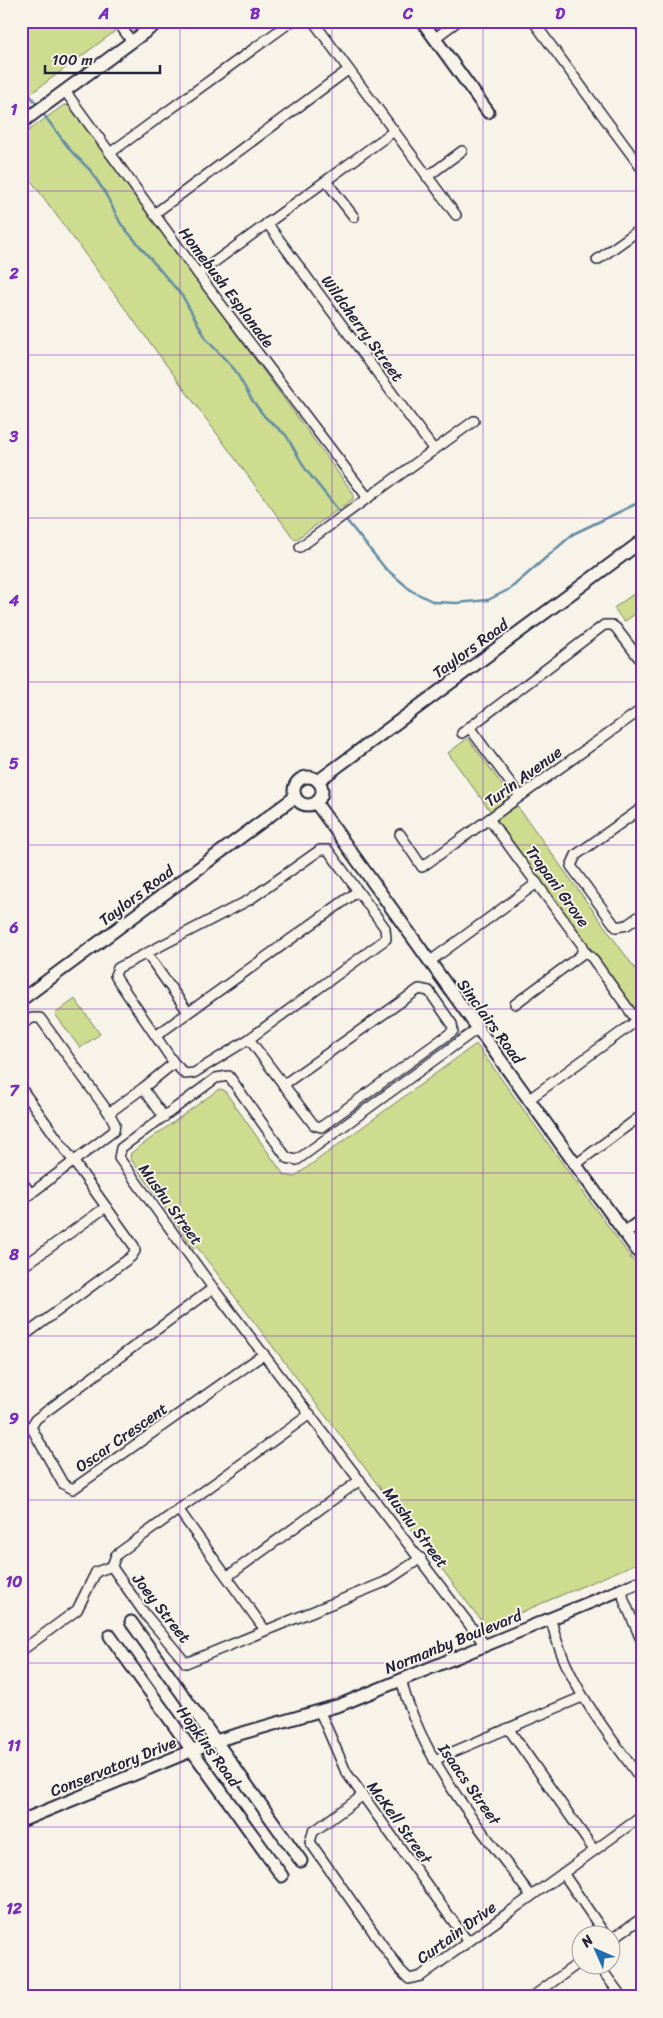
<svg xmlns="http://www.w3.org/2000/svg" width="663" height="2018" font-family="Sriracha,sans-serif">
	<style>
		.green { fill: #cedc8f; stroke: #787f65 }
		.lines { fill: none; stroke-linecap: round; stroke-linejoin: round }
		.stream { stroke: #628ca6; stroke-width: 2.5 }
		.minor-casing { stroke: #22223b; stroke-width: 12 }
		.tertiary-casing { stroke: #22223b; stroke-width: 15 }
		.minor { stroke: #f7f3e8; stroke-width: 9 }
		.tertiary { stroke: #f7f3e8; stroke-width: 11 }
		.grid { fill: none; stroke: #7b2cbf; stroke-width: 1; stroke-opacity: 0.55 }
		.labels { text-anchor: middle; stroke-width: 4; stroke-linejoin: round; paint-order: stroke }
		.street-label { font-size: 16px; fill: #22223b; stroke: #f7f3e8 }
		.neatline { fill: none; stroke: #7b2cbf; stroke-width: 2 }
		.grid-label { font-size: 16px; text-anchor: middle; font-weight: bold; fill: #7b2cbf }
	</style>
	<rect width="100%" height="100%" fill="#f7f3e8"/>
	<filter id="ink" filterUnits="userSpaceOnUse"><feTurbulence type="fractalNoise" baseFrequency=".02" numOctaves="2"/><feDisplacementMap in="SourceGraphic" scale="10" xChannelSelector="R" yChannelSelector="G"/><feConvolveMatrix kernelMatrix="1 2 1 2 8 2 1 2 1" color-interpolation-filters="sRGB"/></filter>
	<g filter="url(#ink)">
		<g class="green">
			<path d="M21 21H110L115 28 114 32 21 101Z"/>
			<path d="M64 105 69 106 353 493V499L295 540 21 167V136Z"/>
			<path d="M642 588V609L624 622 614 608Z"/>
			<path d="M468 738 642 978V1019L448 753Z"/>
			<path d="M75 999 100 1034 80 1048 55 1014Z"/>
			<path d="M476 1044 642 1273V1561L486 1627 197 1247 194 1249 130 1158 131 1153 219 1089 224 1090 284 1175 294 1177Z"/>
		</g>
		<g class="lines">
			<g class="stream">
				<path d="M21 83 38 106"/>
				<path d="M41 111 71 151 90 170 104 191 121 224 183 297 207 340 235 370 252 400 265 417 286 435 306 470 385 568 412 591 434 602 457 603 488 600 510 589 573 534 642 501"/>
			</g>
			<g class="minor-casing">
				<g id="minor">
					<path d="M117 21 132 42"/>
					<path d="M313 21 456 215"/>
					<path d="M533 21 642 169"/>
					<path d="M636 21 642 29"/>
					<path d="M435 38 458 21"/>
					<path d="M65 91 198 274 368 498"/>
					<path d="M110 153 292 21"/>
					<path d="M427 177 462 151"/>
					<path d="M326 181 354 217"/>
					<path d="M154 214 348 70"/>
					<path d="M267 223 434 450"/>
					<path d="M597 260 642 228"/>
					<path d="M198 274 394 131"/>
					<path d="M300 547 474 421"/>
					<path d="M469 727 520 796"/>
					<path d="M462 733 604 625H612L616 628 642 662"/>
					<path d="M642 808 576 855 571 866 616 927 627 925 642 914"/>
					<path d="M489 819 583 946 581 955 515 1004"/>
					<path d="M400 834 422 867 642 709"/>
					<path d="M583 950 592 958 642 1028"/>
					<path d="M147 954 188 1012"/>
					<path d="M429 962 537 883"/>
					<path d="M21 1025 32 1018H40L109 1113"/>
					<path d="M477 1029 297 1160 287 1158 229 1076 216 1078 121 1148 119 1158 213 1288 485 1645"/>
					<path d="M157 1035 358 891"/>
					<path d="M249 1039 314 1125 321 1127 453 1031 452 1024 429 991 419 989 283 1085"/>
					<path d="M21 1088 134 1246 135 1251 131 1257 21 1338"/>
					<path d="M143 1088 174 1063 117 979 115 975 118 968 249 900 320 850H328L385 928 386 939 249 1039 194 1073 185 1074 174 1063"/>
					<path d="M528 1100 642 1017"/>
					<path d="M575 1165 642 1115"/>
					<path d="M21 1180 31 1194"/>
					<path d="M21 1201 114 1131 115 1124 109 1113 143 1088 164 1117"/>
					<path d="M21 1268 106 1207"/>
					<path d="M213 1288 36 1419 31 1427 63 1484 73 1489 264 1354"/>
					<path d="M310 1414 116 1555 112 1566 114 1570 145 1614 186 1663 385 1582 421 1558"/>
					<path d="M178 1509 265 1630"/>
					<path d="M228 1576 360 1480"/>
					<path d="M622 1589 624 1600 642 1642"/>
					<path d="M551 1619C564 1681 606 1730 642 1781"/>
					<path d="M21 1651 77 1610 96 1572 112 1566"/>
					<path d="M402 1680C403 1693 409 1704 413 1716 440 1783 489 1839 531 1896"/>
					<path d="M320 1712 346 1772 468 1942"/>
					<path d="M508 1728 594 1850"/>
					<path d="M434 1760 582 1697"/>
					<path d="M362 1796 313 1832 310 1842 400 1970 409 1979 421 1976 642 1816"/>
					<path d="M563 1873 606 1936"/>
					<path d="M610 1940 642 1918"/>
					<path d="M599 1966 622 1997"/>
					<path d="M532 1997 580 1962"/>
				</g>
			</g>
			<g class="tertiary-casing">
				<g id="tertiary">
					<path d="M422 21 488 112"/>
					<path d="M21 123 160 21"/>
					<circle cx="308" cy="791" r="14"/>
					<path d="M318 781 642 541"/>
					<path d="M316 803 642 1257"/>
					<path d="M21 1000 295 797"/>
					<path d="M624 1233 642 1220"/>
					<path d="M131 1622 301 1861"/>
					<path d="M110 1636 282 1876"/>
					<path d="M21 1821 215 1741 340 1705 642 1581"/>
				</g>
			</g>
			<use href="#minor" class="minor"/>
			<use href="#tertiary" class="tertiary"/>
		</g>
	</g>
	<path class="grid" d="M180 21V1997M332 21V1997M483 21V1997M21 191H642M21 355H642M21 518H642M21 682H642M21 845H642M21 1009H642M21 1173H642M21 1336H642M21 1500H642M21 1663H642M21 1827H642"/>
	<g class="labels">
		<g class="street-label">
			<text transform="translate(227 287) rotate(53)" y="6">Homebush Esplanade</text>
			<text transform="translate(363 328) rotate(54)" y="6">Wildcherry Street</text>
			<text transform="translate(470 648) rotate(-36)" y="6">Taylors Road</text>
			<text transform="translate(523 776) rotate(-36)" y="6">Turin Avenue</text>
			<text transform="translate(558 886) rotate(54)" y="6">Trapani Grove</text>
			<text transform="translate(136 895) rotate(-37)" y="6">Taylors Road</text>
			<text transform="translate(491 1021) rotate(54)" y="6">Sinclairs Road</text>
			<text transform="translate(171 1204) rotate(54)" y="6">Mushu Street</text>
			<text transform="translate(121 1437) rotate(-35)" y="6">Oscar Crescent</text>
			<text transform="translate(416 1527) rotate(53)" y="6">Mushu Street</text>
			<text transform="translate(162 1608) rotate(52)" y="6">Joey Street</text>
			<text transform="translate(453 1641) rotate(-22)" y="6">Normanby Boulevard</text>
			<text transform="translate(209 1746) rotate(54)" y="6">Hopkins Road</text>
			<text transform="translate(113 1766) rotate(-22)" y="6">Conservatory Drive</text>
			<text transform="translate(470 1784) rotate(55)" y="6">Isaacs Street</text>
			<text transform="translate(400 1822) rotate(54)" y="6">McKell Street</text>
			<text transform="translate(456 1932) rotate(-36)" y="6">Curtain Drive</text>
		</g>
	</g>
	<rect width="663" height="2018" fill="none" stroke="#f7f3e8" stroke-width="55"/>
	<g transform="translate(596 1950) rotate(315)"><circle r="24" fill="#f7f3e8" stroke="#a29fa3"/>
	<path d="M0-4L9 19L0 12L-9 19Z" fill="#1f6fb2"/>
	<text y="-8" font-size="14" font-weight="bold" text-anchor="middle" fill="#22223b">N</text>
	</g>
	<path d="M45 65v8h115v-8" fill="none" stroke="#22223b" stroke-width="2.5"/>
	<text x="52" y="65" font-size="15" fill="#22223b" stroke="#f7f3e8" stroke-width="4" paint-order="stroke">100 m</text>
	<rect x="28" y="28" width="608" height="1962" class="neatline"/>
	<g class="grid-label">
		<text x="104" y="19">A</text>
		<text x="255" y="19">B</text>
		<text x="408" y="19">C</text>
		<text x="560" y="19">D</text>
		<text x="14" y="115">1</text>
		<text x="14" y="279">2</text>
		<text x="14" y="442">3</text>
		<text x="14" y="606">4</text>
		<text x="14" y="769">5</text>
		<text x="14" y="933">6</text>
		<text x="14" y="1096">7</text>
		<text x="14" y="1260">8</text>
		<text x="14" y="1424">9</text>
		<text x="14" y="1587">10</text>
		<text x="14" y="1751">11</text>
		<text x="14" y="1914">12</text>
	</g>
</svg>
